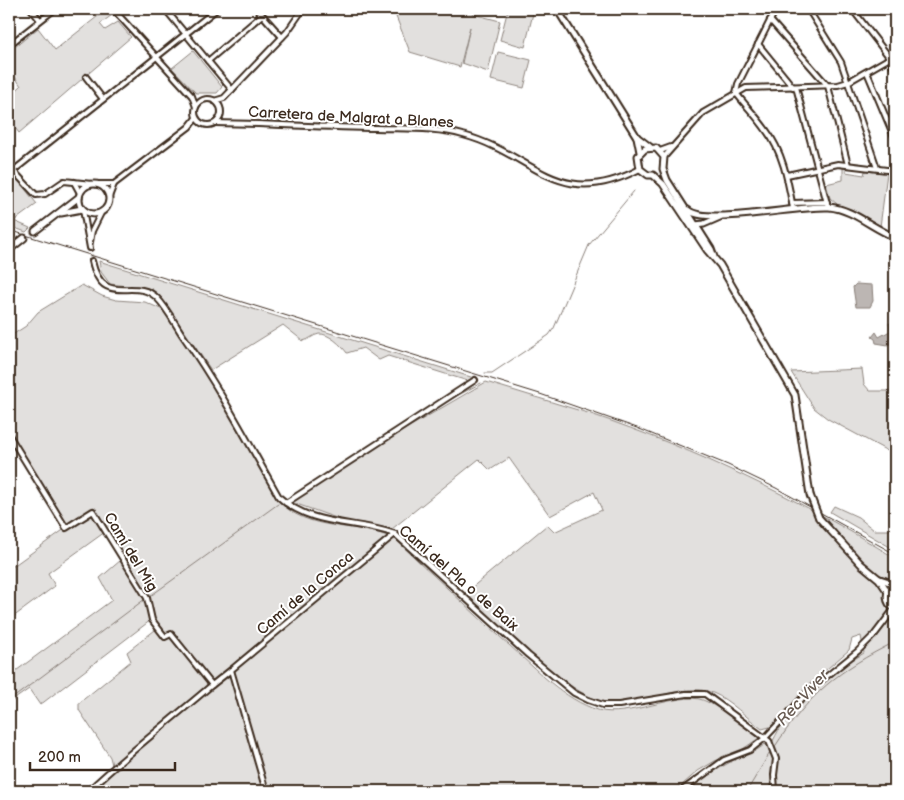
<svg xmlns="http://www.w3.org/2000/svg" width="904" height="800" font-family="'Balsamiq Sans',sans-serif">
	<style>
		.green { fill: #e2e0de; stroke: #8e857e }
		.water { fill: #bcb6b3; stroke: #887e77 }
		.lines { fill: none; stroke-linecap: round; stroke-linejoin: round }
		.stream { stroke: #887e77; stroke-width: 1 }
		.minor-tunnel { stroke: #d8d4d2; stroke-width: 4; stroke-dasharray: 4 2; stroke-linecap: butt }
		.tertiary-tunnel { stroke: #d8d4d2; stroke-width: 5; stroke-dasharray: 5 2.5; stroke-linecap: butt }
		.minor-casing { stroke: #3b2a1e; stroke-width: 8 }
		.tertiary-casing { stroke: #3b2a1e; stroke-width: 9 }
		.minor { stroke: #fff; stroke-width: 4 }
		.tertiary { stroke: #fff; stroke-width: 5 }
		.rail { stroke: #3b2a1e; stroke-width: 1 }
		.tertiary-bridge-casing { stroke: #3b2a1e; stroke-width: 9; stroke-linecap: butt }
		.tertiary-bridge { stroke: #fff; stroke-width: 5 }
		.labels { text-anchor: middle; stroke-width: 4; stroke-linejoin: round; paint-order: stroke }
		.street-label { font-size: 15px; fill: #3b2a1e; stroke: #fff }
		.water-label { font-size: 16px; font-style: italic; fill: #685b52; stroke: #fff }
	</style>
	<rect width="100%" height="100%" fill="#fff"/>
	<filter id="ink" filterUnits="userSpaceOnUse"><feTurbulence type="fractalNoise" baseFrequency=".02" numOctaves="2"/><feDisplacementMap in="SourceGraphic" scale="10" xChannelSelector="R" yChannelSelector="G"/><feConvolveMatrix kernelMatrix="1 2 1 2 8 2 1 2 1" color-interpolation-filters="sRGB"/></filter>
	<g filter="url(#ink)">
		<g class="green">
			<path d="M107 9 112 15 100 24 105 30 118 22 131 37 19 133 9 120V97L21 86 9 68V52L38 28 55 50Z"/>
			<path d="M393 9H474L473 14 500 21 488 72 462 63 470 27 460 67 410 52Z"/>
			<path d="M508 9H534L525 47 500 40Z"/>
			<path d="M193 51 222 87 217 93H196L172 68Z"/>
			<path d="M498 52 531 60 524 88 491 80Z"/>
			<path d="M843 168H846V172L864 175 865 171 887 173 880 227 838 205 830 198 826 184 843 180Z"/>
			<path d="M9 169 37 204 14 221 30 228 26 232 9 226Z"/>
			<path d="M99 261 474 378 471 382 388 356 379 360 363 348 347 353C342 346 329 333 319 334 313 335 309 340 303 341L283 325 211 370 161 297 152 289 110 284 101 272Z"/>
			<path d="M82 285 102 296 116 300 145 302 163 310 207 374 277 499C307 534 357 521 395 539 433 575 471 611 509 645 535 668 564 700 598 710 628 719 678 691 703 700 723 708 742 726 759 738L740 751 715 761 698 771 675 791H87L112 765 110 757 79 710V703L131 661 127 652 155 630 151 620 40 705 29 689 9 703V676L112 600 100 578 121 560 105 532 48 573 55 586 9 620V569L66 528 9 431V337L26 326 38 312Z"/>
			<path d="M862 369 864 384 870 391H895V455L828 419 814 408 791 372Z"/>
			<path d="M486 382C521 393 556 403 591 414 697 450 800 499 895 558V791H687C702 779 717 769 734 760 745 755 756 752 765 744L769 748C774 740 777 731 783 724 803 695 834 671 864 653L861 636 852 639 849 650 806 687 778 721 770 727 762 729C747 718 730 700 713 693 681 680 638 710 604 702 565 693 497 623 464 594L547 525 554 532 602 510 594 492 550 516 509 458 490 470 479 459 392 529 342 520 291 502 380 444Z"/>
			<path d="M834 506 858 517 874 530H895V550L830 512Z"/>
		</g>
		<g class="water">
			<path d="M856 284 872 285 873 301 870 307H856L853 287Z"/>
			<path d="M889 323 894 325 895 340 888 345 876 343 875 339 872 337 876 332 879 337 890 331Z"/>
		</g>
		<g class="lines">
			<g class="stream">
				<path d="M485 373H492L549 335 554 328 589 245 634 191"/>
				<path d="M438 406 481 383"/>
				<path d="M287 499 349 460"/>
				<path d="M149 597 278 504"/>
				<path d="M9 701 145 599"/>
				<path d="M774 748C809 694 838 670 895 642"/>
				<path d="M747 791 771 751"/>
			</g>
			<path class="minor-tunnel" d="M90 248 92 261"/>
			<path class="tertiary-tunnel" d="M24 238 35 231"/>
			<g class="minor-casing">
				<g id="minor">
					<path d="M31 9 40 20"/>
					<path d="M113 9 192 96 196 107"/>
					<path d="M165 9 232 90"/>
					<path d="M257 9 282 37"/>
					<path d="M808 9 841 62 877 168"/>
					<path d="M852 9 890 58 895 71"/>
					<path d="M770 20 828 86 848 165"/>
					<path d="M758 44 793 87"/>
					<path d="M9 45 55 9"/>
					<path d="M208 61 262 15"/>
					<path d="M867 72 895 139"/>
					<path d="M86 77 103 99"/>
					<path d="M796 87 828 207"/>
					<path d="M736 93C746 106 757 117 766 130 783 152 788 181 793 208"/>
					<path d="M736 93 738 84 776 9"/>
					<circle cx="208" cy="112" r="13"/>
					<path d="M214 101 224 98 287 32 303 9"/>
					<path d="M888 121 895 118"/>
					<path d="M216 123C269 124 322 127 376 128 404 129 436 127 463 135 535 154 556 212 640 169"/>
					<path d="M660 151 671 147"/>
					<path d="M664 157 703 113 746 88 838 85 848 82 895 55"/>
					<path d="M9 166 36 195 45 194 64 181 92 184"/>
					<path d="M13 171 217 9"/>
					<path d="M787 175 838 164 895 171"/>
					<path d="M74 182 80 193"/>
					<path d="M99 184H114L189 127 196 118"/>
					<path d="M109 197 114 184"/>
					<path d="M792 203 827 202"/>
					<path d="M83 210 90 248"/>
					<path d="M90 242 92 231 101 213"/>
					<path d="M92 261C103 310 134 275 157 298 167 308 175 324 183 336 219 387 248 442 279 497 311 527 356 520 395 534L528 655 574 693 588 700 603 705H619L686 694H705L769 741 776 759 774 775 775 791"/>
					<path d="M9 435 66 528 93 511 147 598 152 620 165 637 171 634 212 685 231 670 266 791"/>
					<path d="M286 503 475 380"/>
					<path d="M231 670 395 534"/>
					<path d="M88 791C127 754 171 720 212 685"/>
					<path d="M681 791 724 760 750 750 765 738 811 689 858 651 875 634 894 609"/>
				</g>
			</g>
			<g class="tertiary-casing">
				<g id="tertiary">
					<path d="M557 9 637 137 640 152"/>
					<path d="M637 137 650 147"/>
					<circle cx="94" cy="199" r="15"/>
					<path d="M688 210C706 226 799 205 829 207 853 209 873 229 895 237"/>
					<path d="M61 213 82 209"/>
					<path d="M695 225 704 224 720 217"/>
					<path d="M35 231 79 197"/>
					<path d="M9 250 24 238"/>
					<path d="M714 257 711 249 667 180 663 169 664 157 656 148 645 149 638 156 640 169 648 175H653L663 184 707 250 720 265 795 395 810 495"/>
					<path d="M819 518 861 564 879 579 888 592"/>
					<path d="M880 579 895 584"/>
					<path d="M895 584C884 591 885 603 895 609"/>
				</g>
			</g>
			<use href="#minor" class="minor"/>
			<use href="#tertiary" class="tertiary"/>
			<path class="rail" d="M9 230 540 394 637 428 728 465 776 488 895 554"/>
			<g class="tertiary-bridge-casing">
				<path id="tertiary-bridge" d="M810 495 819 518"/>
			</g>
			<use href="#tertiary-bridge" class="tertiary-bridge"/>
		</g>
	</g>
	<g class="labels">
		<g class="street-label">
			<text transform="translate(351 117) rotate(3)" y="5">Carretera de Malgrat a Blanes</text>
			<text transform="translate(131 552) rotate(59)" y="5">Camí del Mig</text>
			<text transform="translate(459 578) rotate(41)" y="5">Camí del Pla o de Baix</text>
			<text transform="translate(305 593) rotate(-40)" y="5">Camí de la Conca</text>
		</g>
		<g class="water-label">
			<text transform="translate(802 697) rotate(-48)" y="6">Rec Viver</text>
		</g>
	</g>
	<rect width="904" height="800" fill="none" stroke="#fff" stroke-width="30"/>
	<rect x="15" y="15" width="874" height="770" fill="none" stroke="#3b2a1e" stroke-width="2" filter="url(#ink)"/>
	<path d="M30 762v8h145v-8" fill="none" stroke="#3b2a1e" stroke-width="2.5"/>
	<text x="38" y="762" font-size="15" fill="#3b2a1e" stroke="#ffffff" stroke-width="4" paint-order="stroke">200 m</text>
</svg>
